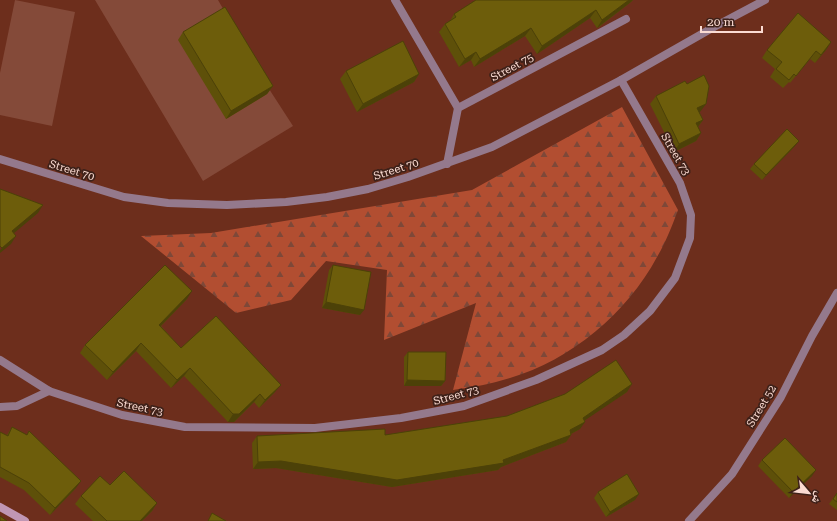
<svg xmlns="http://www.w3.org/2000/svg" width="837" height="521" font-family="'Roboto Serif','Noto Naskh Arabic',serif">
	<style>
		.forest { fill: url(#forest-firs) }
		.garden { fill: #844a39 }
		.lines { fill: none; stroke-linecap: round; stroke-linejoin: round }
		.minor { stroke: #94798c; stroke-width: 8 }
		.tertiary { stroke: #94798c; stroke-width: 8 }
		.secondary { stroke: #c097b4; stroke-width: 8 }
		.wall { fill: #5e5009 }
		.shaded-wall { fill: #4c4108 }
		.building { fill: #6d5d0b; stroke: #4c4108 }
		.labels { text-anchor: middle; stroke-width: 3.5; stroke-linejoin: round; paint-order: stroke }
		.street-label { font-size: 11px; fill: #fbdbd2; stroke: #3e2119 }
	</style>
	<defs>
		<pattern id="forest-firs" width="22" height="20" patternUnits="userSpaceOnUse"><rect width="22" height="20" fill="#b24e31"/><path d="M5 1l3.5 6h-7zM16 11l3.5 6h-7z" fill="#7e4838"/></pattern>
	</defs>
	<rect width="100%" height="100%" fill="#6d2e1c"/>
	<path class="forest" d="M622 107 678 210C672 226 666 242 657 257 627 313 571 360 510 378 491 384 473 387 453 390L476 303 384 340 387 270 326 261 291 300 236 313 141 236 211 233 472 190Z"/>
	<g class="garden">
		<path d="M15 0 75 12 52 126 0 115V73Z"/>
		<path d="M95 0H218L271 92 293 126 203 181Z"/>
	</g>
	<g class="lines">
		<g class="minor">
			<path d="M395 0 458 108"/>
			<path d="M447 164 458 108 626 19"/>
			<path d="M0 360 49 391 122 415 185 427 315 428 401 418 464 406 536 380 602 350 624 335 650 311 675 278 690 238 691 215 680 183 621 80"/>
			<path d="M0 407 17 406 49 391"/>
			<path d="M689 521 732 474 781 397 812 336 837 293"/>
		</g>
		<path class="tertiary" d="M0 159 124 197 168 203 227 205 286 202 327 197 368 189 408 177 492 147 621 80 714 27 765 0"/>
		<path class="secondary" d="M0 507 25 521"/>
	</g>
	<g class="wall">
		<path d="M476 0H633L631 2 599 27 597 28 590 18 537 54 525 36 474 67 471 60 459 67 439 32 445 24 450 21 454 14Z"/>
		<path d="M183 32 273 86 267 94 226 119 178 40Z"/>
		<path d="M831 42 826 50 815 63 810 59 790 83 789 82 783 88 770 77 775 69 762 58 767 50Z"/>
		<path d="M346 71 419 74 414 82 357 112 340 79Z"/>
		<path d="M687 84 706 104 699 112 703 120 698 127 701 133 696 141 674 152 650 104 656 96Z"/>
		<path d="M795 146 762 180 750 169 754 164Z"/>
		<path d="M333 265 360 315 322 308 329 270Z"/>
		<path d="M187 299 161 326 181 348 275 392 259 408 254 402 234 422H228L184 376 171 388 136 351 107 380 80 353 85 345Z"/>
		<path d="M408 352 445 381 441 386H404V357Z"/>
		<path d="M627 392 584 420 580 429 571 434V435L566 442 501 467 498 470 392 487 276 468 253 469 252 443 257 436 385 435 507 416 565 394Z"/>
		<path d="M12 427 27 435 29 431 76 488 50 515 24 490 0 477V432L7 435Z"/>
		<path d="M762 460 812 476 789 498 758 466Z"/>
		<path d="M110 485 157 503 152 511 142 521H93L75 504 81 496Z"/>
		<path d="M598 492 635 500 606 517 594 498Z"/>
		<path d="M837 493V510L829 504Z"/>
	</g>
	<g class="shaded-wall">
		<path d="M629 0H633L631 2 597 28 602 20Z"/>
		<path d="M596 10 590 18 537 54 542 46Z"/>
		<path d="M531 28 525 36 474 67 480 59Z"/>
		<path d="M831 42 826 50 815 63 821 55Z"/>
		<path d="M476 52 471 60 459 67 465 59Z"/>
		<path d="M419 74 414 82 357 112 363 104Z"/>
		<path d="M273 86 267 94 226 119 231 111Z"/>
		<path d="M706 104 700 112 692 116 697 108Z"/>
		<path d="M703 120 697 128 696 123Z"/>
		<path d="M701 133 696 141 674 152 679 144Z"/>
		<path d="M799 141 795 146 762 180 766 175Z"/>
		<path d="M43 205 38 213 7 239 12 231Z"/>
		<path d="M16 236 11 244 0 253V250L2 248Z"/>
		<path d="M192 291 187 299 154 333 159 325Z"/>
		<path d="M326 302 364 310 360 315 322 308Z"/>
		<path d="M141 343 136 351 107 380 113 372Z"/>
		<path d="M190 368 184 376 171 388 177 380Z"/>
		<path d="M407 380 445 381 441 386H404Z"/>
		<path d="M632 384 627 392 578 425 583 418Z"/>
		<path d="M281 385 275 392 259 408 265 400Z"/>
		<path d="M260 394 254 402 234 422H228L233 414Z"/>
		<path d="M585 422 580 429 565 437 570 430Z"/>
		<path d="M571 435 566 442 501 467 498 470 392 487 276 468 253 469 258 462 281 461 503 460Z"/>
		<path d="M816 470 812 476 789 498 793 492Z"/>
		<path d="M81 481 76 488 50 515 55 508Z"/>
		<path d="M639 494 635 500 606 517 610 512Z"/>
		<path d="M157 503 152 511 142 521H140Z"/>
	</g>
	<g class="building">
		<path d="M476 0H629L602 20 596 10 542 46 531 28 480 59 476 52 465 59 445 24 456 17 454 14Z"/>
		<path d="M225 7 273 86 231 111 183 32Z"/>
		<path d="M798 13 831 42 821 55 816 51 796 76 794 74 789 80 776 69 782 62 767 50Z"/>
		<path d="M403 41 419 74 363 104 346 71Z"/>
		<path d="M704 75 709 86 706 104 697 108 703 120 696 123 701 133 679 144 656 96 685 81 687 84Z"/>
		<path d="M787 129 799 141 766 175 754 164Z"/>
		<path d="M0 189 43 205 12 231 16 236 2 248 0 246Z"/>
		<path d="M165 265 192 291 159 325 181 348 216 316 281 385 265 400 260 394 239 414H233L190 368 177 380 141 343 113 372 85 345Z"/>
		<path d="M333 265 371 272 364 310 326 302Z"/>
		<path d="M408 352H446L445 381 407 380Z"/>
		<path d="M616 360 632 384 583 418 585 422 570 430 571 435 503 460 504 463 397 480 281 461 258 462 257 436 385 429V435L507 416 565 394Z"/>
		<path d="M12 427 27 435 29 431 81 481 55 508 29 483 0 467V432L8 436Z"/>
		<path d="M785 438 816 470 793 492 762 460Z"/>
		<path d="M124 471 157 503 140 521H107L81 496 100 476 110 485Z"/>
		<path d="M627 474 639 494 610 512 598 492Z"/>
		<path d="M837 493V502L833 499Z"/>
		<path d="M212 513 226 521H208Z"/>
		<path d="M0 516 7 521H0Z"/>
	</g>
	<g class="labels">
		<g class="street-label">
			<text transform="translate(512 67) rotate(-28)" y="4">Street 75</text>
			<text transform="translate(676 154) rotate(60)" y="4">Street 73</text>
			<text transform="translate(396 169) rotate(-18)" y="4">Street 70</text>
			<text transform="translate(72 170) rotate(17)" y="4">Street 70</text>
			<text transform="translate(456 395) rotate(-15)" y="4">Street 73</text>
			<text transform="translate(761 406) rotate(-59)" y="4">Street 52</text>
			<text transform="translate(140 407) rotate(12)" y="4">Street 73</text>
		</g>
	</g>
	<g transform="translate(809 493) rotate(118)" stroke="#3e2119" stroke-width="3" paint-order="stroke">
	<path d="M0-3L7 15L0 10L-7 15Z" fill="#fbdbd2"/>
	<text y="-6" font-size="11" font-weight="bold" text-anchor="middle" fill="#fbdbd2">ش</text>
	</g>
	<path d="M701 26v6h61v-6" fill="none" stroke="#fbdbd2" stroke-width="2"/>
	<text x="707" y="26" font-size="12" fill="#fbdbd2" stroke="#3e2119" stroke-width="3" paint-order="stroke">20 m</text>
</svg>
